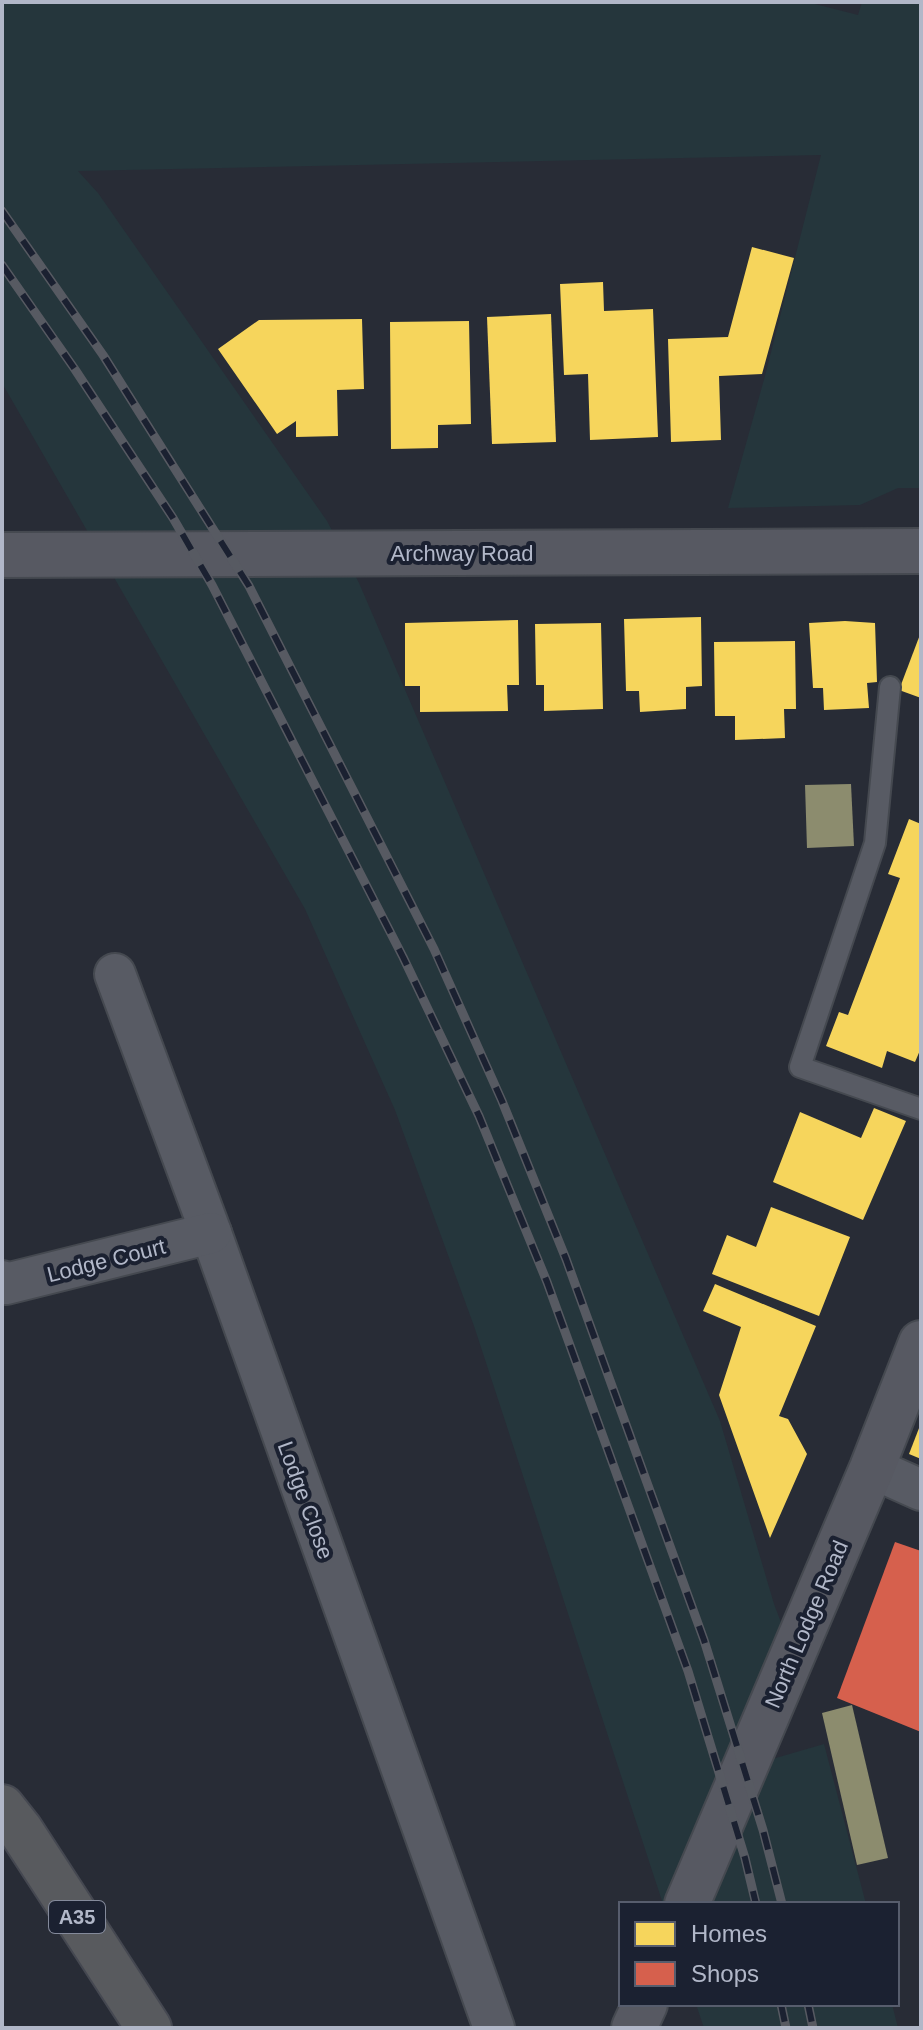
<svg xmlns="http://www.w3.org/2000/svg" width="923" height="2030" font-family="Helvetica,sans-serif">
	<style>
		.green { fill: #25363c }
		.homes { fill: #f6d55c }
		.shops { fill: #d6604d }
		.industry { fill: #8c8c6e }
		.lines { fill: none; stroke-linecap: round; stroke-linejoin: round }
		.lane-casing { stroke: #454950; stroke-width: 24 }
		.street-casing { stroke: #454950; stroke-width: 44 }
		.secondary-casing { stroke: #454950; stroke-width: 48 }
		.highway-casing { stroke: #454851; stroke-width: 48 }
		.lane { stroke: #585b64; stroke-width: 20 }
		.street { stroke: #585b64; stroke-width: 40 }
		.secondary { stroke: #575962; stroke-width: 44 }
		.highway { stroke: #585a5e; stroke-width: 44 }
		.rail-casing { stroke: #575a62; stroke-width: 9 }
		.rail { stroke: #1b2131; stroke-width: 6; stroke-dasharray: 18; stroke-linecap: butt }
		.labels { text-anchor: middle; stroke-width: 8; stroke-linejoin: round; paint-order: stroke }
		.shield { fill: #1b2131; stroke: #848a9b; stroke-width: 2 }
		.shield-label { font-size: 20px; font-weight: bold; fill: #b1b7c8 }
		.street-label { font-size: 22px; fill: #b1b7c8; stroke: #1b2131 }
	</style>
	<rect width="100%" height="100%" fill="#282c36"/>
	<g class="green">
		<path d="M2 2H807L858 15 862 2H921V488H898L860 505 728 508 765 376 821 155 78 171 98 193 327 521 359 583 720 1421 774 1604 793 1654 745 1767 824 1744 866 1904H663L474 1326 395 1110 305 909 2 383Z"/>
		<path d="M696 2004H892L898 2028H704Z"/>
	</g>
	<g class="homes">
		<path d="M752 247 794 258 762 374 719 376 721 440 671 442 668 339 728 337Z"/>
		<path d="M603 282 604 311 653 309 658 437 590 440 588 374 564 375 560 284Z"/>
		<path d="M551 314 556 442 492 444 487 317Z"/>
		<path d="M362 319 364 389 337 390 338 436 296 437V421L277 434 218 349 259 320Z"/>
		<path d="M469 321 471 424 438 425V448L391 449 390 322Z"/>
		<path d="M701 617 702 686 686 687V709L640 712 639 691H626L624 619Z"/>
		<path d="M518 620 519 685H507L508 711 420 712V686H405V623Z"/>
		<path d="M845 621 875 623 877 682 867 683 869 708 824 710 823 688H813L809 623Z"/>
		<path d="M601 623 603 709 544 711V685H536L535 624Z"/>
		<path d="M921 632V698L899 690Z"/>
		<path d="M795 641 796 709H784L785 738 735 740V716H715L714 642Z"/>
		<path d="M909 819 921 824V1048L915 1062 887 1051 882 1068 826 1046 839 1012 848 1015 900 878 888 874Z"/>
		<path d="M874 1108 906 1121 863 1220 773 1182 800 1112 861 1138Z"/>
		<path d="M771 1207 850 1237 819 1316 712 1274 727 1235 756 1247Z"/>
		<path d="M715 1284 816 1326 779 1416 788 1419 807 1454 770 1538 719 1395 741 1327 703 1311Z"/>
		<path d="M921 1423V1459L909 1454Z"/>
	</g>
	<path class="shops" d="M895 1542 921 1551V1732L837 1698Z"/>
	<g class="industry">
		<path d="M851 784 854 846 807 848 805 785Z"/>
		<path d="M852 1705 888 1858 857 1865 822 1713Z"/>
	</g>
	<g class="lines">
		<g class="lane-casing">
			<path id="lane" d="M890 687 875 843 800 1067 921 1109"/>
		</g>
		<g class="street-casing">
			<g id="street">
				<path d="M115 974 211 1233 494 2028"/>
				<path d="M2 1281 6 1284 211 1233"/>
				<path d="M872 1468 921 1490"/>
			</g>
		</g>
		<g class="secondary-casing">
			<g id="secondary">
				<path d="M2 555 921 551"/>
				<path d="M687 1904 872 1468 921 1343"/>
				<path d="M634 2028 645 2004"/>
			</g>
		</g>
		<g class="highway-casing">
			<path id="highway" d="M2 1807 21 1831 149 2028"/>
		</g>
		<use href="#lane" class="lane"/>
		<use href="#street" class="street"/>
		<use href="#secondary" class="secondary"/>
		<use href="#highway" class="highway"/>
		<g class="rail-casing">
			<g id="rail">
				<path d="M2 211 103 355 249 586 434 949 502 1101 566 1259 704 1640 763 1830 782 1904"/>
				<path d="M2 265 74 368 173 518 212 585 403 957 479 1116 547 1282 688 1671 745 1858 756 1904"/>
				<path d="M781 2004 786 2028"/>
				<path d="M808 2004 813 2028"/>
			</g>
		</g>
		<use href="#rail" class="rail"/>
	</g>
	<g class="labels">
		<rect class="shield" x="49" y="1901" width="56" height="32" rx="6"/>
		<g class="shield-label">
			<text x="77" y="1924">A35</text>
		</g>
		<g class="street-label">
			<text x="462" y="561">Archway Road</text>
			<text transform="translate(106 1260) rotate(-14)" y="8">Lodge Court</text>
			<text transform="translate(306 1500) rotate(70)" y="8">Lodge Close</text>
			<text transform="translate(806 1624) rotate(-67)" y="8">North Lodge Road</text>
		</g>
	</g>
	<rect width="923" height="2030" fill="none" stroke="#b1b7c8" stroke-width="8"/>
	<rect x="619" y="1902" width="280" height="104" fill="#1b2131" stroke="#575d6d" stroke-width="2"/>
	<rect x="635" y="1922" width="40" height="24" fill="#f6d55c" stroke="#575d6d" stroke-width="2"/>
	<text x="691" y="1942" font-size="24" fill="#b1b7c8">Homes</text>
	<rect x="635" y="1962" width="40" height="24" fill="#d6604d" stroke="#575d6d" stroke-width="2"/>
	<text x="691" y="1982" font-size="24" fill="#b1b7c8">Shops</text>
</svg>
